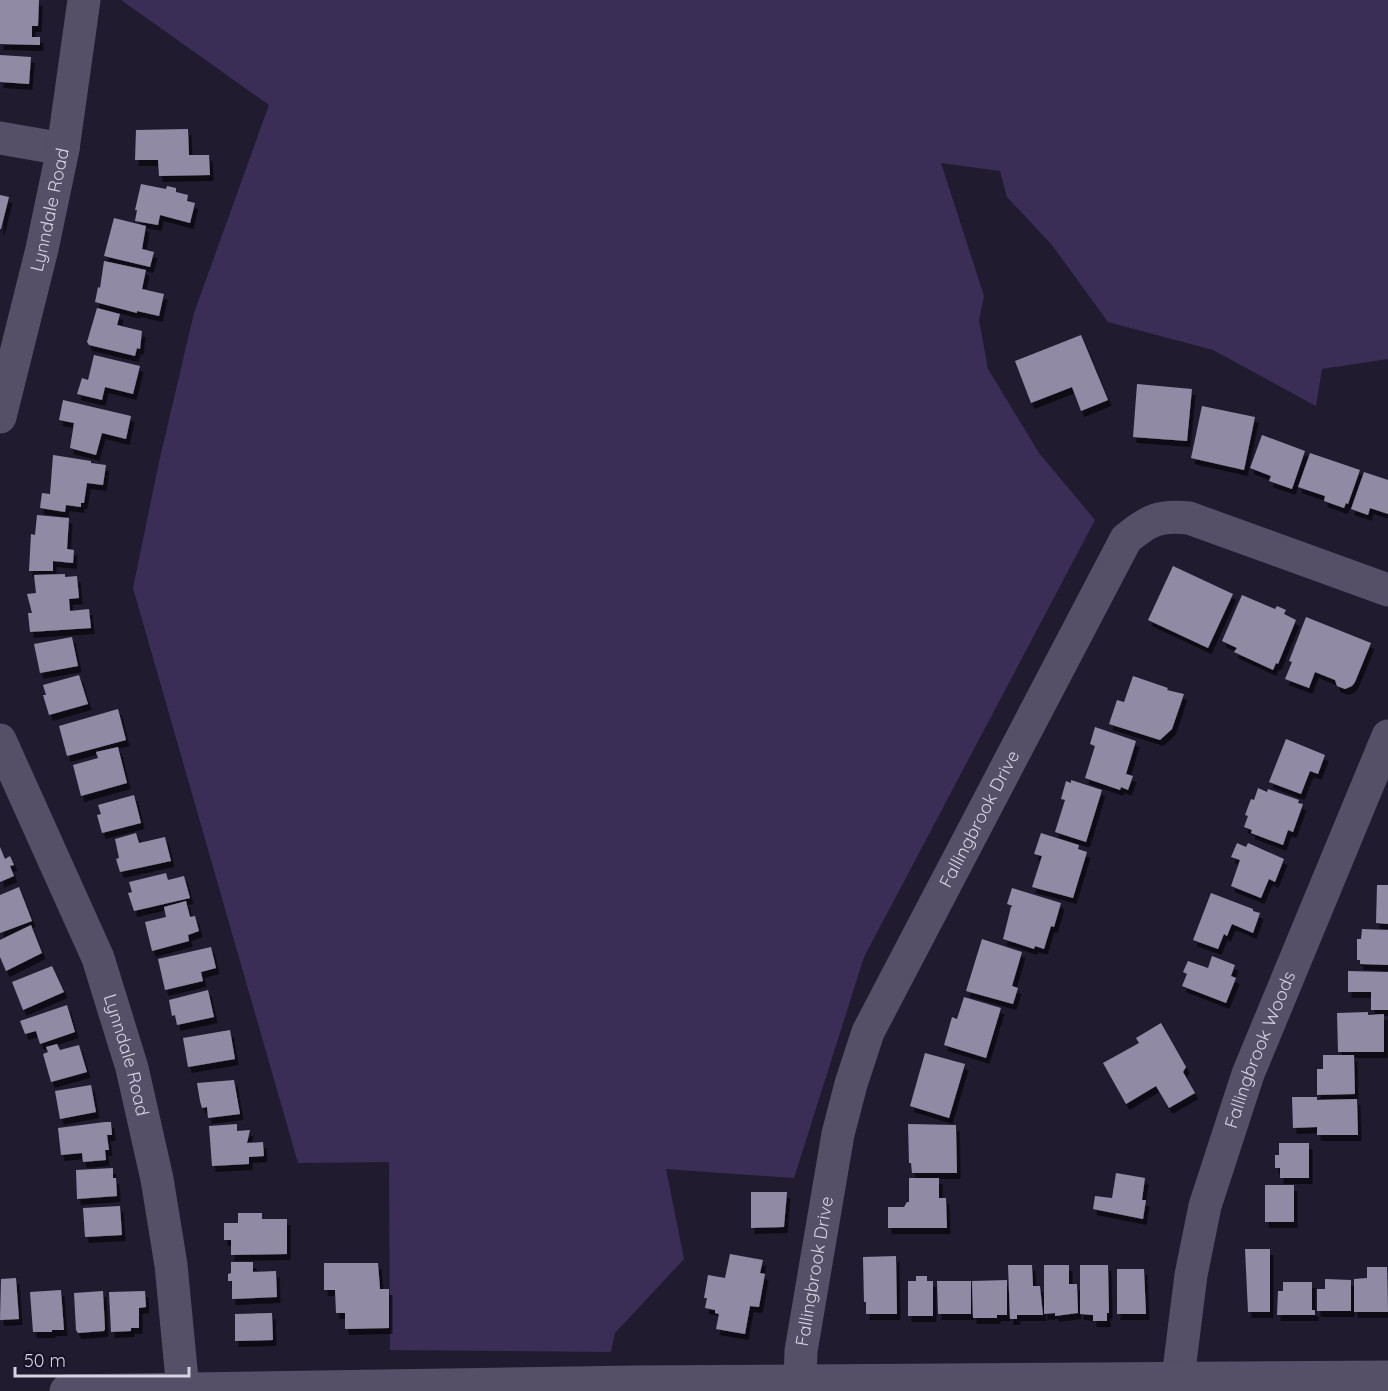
<svg xmlns="http://www.w3.org/2000/svg" width="1388" height="1391" font-family="Quicksand,sans-serif">
	<style>
		.green { fill: #3a2e57 }
		.building { fill: #908aa5; filter: url(#shadow) }
		.lines { fill: none; stroke-linecap: round; stroke-linejoin: round }
		.minor { stroke: #554f68; stroke-width: 33 }
		.labels { text-anchor: middle; stroke-width: 6; stroke-linejoin: round; paint-order: stroke }
		.street-label { font-size: 18px; fill: #d6d3e2; stroke: #181226 }
	</style>
	<defs>
		<filter id="shadow"><feDropShadow dx="3.5" dy="6" stdDeviation="0" flood-color="#0009"/></filter>
	</defs>
	<rect width="100%" height="100%" fill="#211b30"/>
	<path class="green" d="M121 0H1388V359L1322 369 1316 406 1213 350 1108 322 1052 245 1007 197 1000 171 941 163 984 296 979 320 988 369 1039 453 1095 520 864 957 794 1178 666 1169 684 1259 615 1333 611 1352 390 1350 389 1162 298 1163 133 588 159 462 194 313 269 105Z"/>
	<g class="building">
		<path d="M0 0H39L38 26H32V37H40V45L0 44Z"/>
		<path d="M0 55 31 57 29 84 0 82Z"/>
		<path d="M188 129 189 155H209L210 175 159 176 158 160H135L136 130Z"/>
		<path d="M141 184 166 189 167 186 176 188V192L188 195 187 201 195 203 190 223 160 215 158 225 135 221 137 210H135Z"/>
		<path d="M0 195 9 197 1 229H0Z"/>
		<path d="M114 218 146 226 142 249 154 252 150 267 104 256Z"/>
		<path d="M104 261 146 270 142 289 164 294 159 316 137 311V313L95 302 98 287 100 288Z"/>
		<path d="M97 308 120 314 117 325 142 331 140 349 137 348 135 356 89 345 87 342Z"/>
		<path d="M1081 335 1108 400 1081 411 1072 387 1031 403 1015 361Z"/>
		<path d="M94 355 140 366 133 394 105 387 102 400 77 394 82 378 88 380Z"/>
		<path d="M1137 384 1192 389 1187 441 1133 437Z"/>
		<path d="M63 400 131 416 126 439 102 433 96 455 70 448 74 423 59 420Z"/>
		<path d="M1202 406 1255 417 1244 470 1191 458Z"/>
		<path d="M1262 435 1305 451 1292 489 1269 481 1271 476 1250 468Z"/>
		<path d="M1310 453 1360 470 1348 504 1346 503 1344 508 1324 501 1325 496 1298 487Z"/>
		<path d="M53 455 91 461V463L106 465 103 485 87 483 84 503H81V507L66 505 65 512 40 508 42 493 50 494Z"/>
		<path d="M1364 472 1388 480V514L1370 508 1368 515 1351 509Z"/>
		<path d="M37 515 69 518 67 549 74 550 73 563 53 561V571H29L31 534 35 535Z"/>
		<path d="M1173 566 1233 594 1208 648 1148 620Z"/>
		<path d="M65 574V577L77 576 79 598 69 599 70 611 89 609 91 628 30 632 28 613H32L27 594 36 593 34 575Z"/>
		<path d="M1242 595 1275 609 1277 606 1286 610 1284 614 1296 620 1278 664 1276 663 1273 670 1234 652 1237 648 1222 641Z"/>
		<path d="M1306 617 1371 643 1355 682 1352 686 1345 689 1337 686 1335 680 1315 672 1309 688 1285 679 1292 662 1289 661Z"/>
		<path d="M72 637 78 666 40 673 34 644Z"/>
		<path d="M79 675 88 704 49 715 43 695H46L43 685Z"/>
		<path d="M1133 676 1168 688 1167 690 1184 694 1172 729 1160 740 1109 724 1117 700 1124 702Z"/>
		<path d="M118 709 126 740 67 756 59 726Z"/>
		<path d="M1095 727 1136 741 1126 774 1133 776 1128 790 1121 787 1120 790 1085 778 1095 746 1090 744Z"/>
		<path d="M1286 739 1325 755 1318 774 1310 771 1301 794 1269 782Z"/>
		<path d="M118 747 127 783 81 796 73 765 98 758 96 752Z"/>
		<path d="M1071 780 1102 790 1086 842 1055 832 1065 800 1061 799 1066 781 1071 783Z"/>
		<path d="M1258 788 1267 792 1268 789 1299 800 1298 803 1303 804 1293 832 1288 830 1283 845 1251 833 1252 830 1244 827 1248 816 1245 815 1251 799 1254 800Z"/>
		<path d="M134 795 141 823 102 833 97 815 101 814 98 805Z"/>
		<path d="M136 833 139 843 165 837 171 861 120 872 116 859 119 858 115 839Z"/>
		<path d="M1041 833 1079 845 1078 849 1087 852 1073 898 1032 887 1042 856 1034 854Z"/>
		<path d="M1237 843 1246 847 1248 843 1284 859 1275 882 1269 879 1261 898 1231 886 1240 860 1231 857Z"/>
		<path d="M0 847 5 859 10 856 14 865 10 866 14 876 0 882Z"/>
		<path d="M166 873 168 880 184 876 190 898 134 911 128 893 132 892 129 882Z"/>
		<path d="M1377 885H1388V924L1376 923Z"/>
		<path d="M19 887 32 921 0 933V895Z"/>
		<path d="M1012 888 1061 903 1054 927 1051 926 1044 949 1035 946 1034 949 1003 939 1011 907 1013 906 1007 904Z"/>
		<path d="M1211 893 1253 909V911L1260 913 1253 933 1232 924 1227 936 1224 934 1218 949 1193 940Z"/>
		<path d="M186 901 190 917 195 916 199 931 188 935 189 941 152 951 145 922 166 917 164 907Z"/>
		<path d="M31 925 42 953 6 971 0 957V940Z"/>
		<path d="M1362 929 1388 930V965L1360 964V960H1357V939H1361Z"/>
		<path d="M982 939 1022 952 1012 986 1018 988 1013 1004 966 991Z"/>
		<path d="M211 947 216 968 201 972 203 981 165 990 158 959Z"/>
		<path d="M1212 956 1235 965 1231 976 1236 978 1226 1003 1182 986 1187 974 1183 972 1188 961 1208 968Z"/>
		<path d="M52 966 64 992 23 1010 12 982Z"/>
		<path d="M1348 971 1388 972V1010H1371V992H1348Z"/>
		<path d="M208 990 214 1017 177 1025 175 1015 172 1016 169 1000Z"/>
		<path d="M964 997 1001 1008 986 1058 944 1045 952 1017 957 1019Z"/>
		<path d="M67 1005 75 1032 40 1044 36 1031 25 1034 20 1021Z"/>
		<path d="M1368 1012V1015L1384 1014V1052H1338L1337 1013Z"/>
		<path d="M1161 1023 1186 1067 1183 1072 1195 1093 1169 1108 1156 1086 1126 1104 1103 1063 1139 1043 1136 1038Z"/>
		<path d="M230 1030 235 1059 188 1067 183 1038Z"/>
		<path d="M57 1044 60 1050 79 1045 87 1072 51 1082 43 1054 48 1052 46 1047Z"/>
		<path d="M925 1053 965 1064 949 1118 910 1106Z"/>
		<path d="M1323 1055H1354L1355 1094 1317 1095V1069H1323Z"/>
		<path d="M234 1080 240 1114 208 1118 207 1107 202 1108 200 1101 197 1083Z"/>
		<path d="M91 1085 96 1112 60 1119 55 1091Z"/>
		<path d="M1292 1097H1317V1100L1357 1099 1358 1135H1317V1127L1293 1128Z"/>
		<path d="M105 1122H111L112 1135H107L109 1150H105L106 1160 83 1162 82 1153 61 1155 58 1128Z"/>
		<path d="M237 1124V1131L250 1130 247 1143 263 1142 264 1156 249 1157V1164L212 1166 209 1126Z"/>
		<path d="M908 1124 956 1125 957 1173H912L911 1163H909Z"/>
		<path d="M1279 1143H1309V1178H1280V1168H1275V1155H1279Z"/>
		<path d="M113 1168V1178H116L117 1196 77 1199 76 1170Z"/>
		<path d="M1116 1173 1145 1178 1142 1200H1146L1143 1219 1093 1209 1095 1196 1112 1198Z"/>
		<path d="M909 1178H939V1198H946L947 1228H888V1207H904L907 1202H909Z"/>
		<rect x="1265" y="1185" width="29" height="37"/>
		<path d="M751 1192H787L784 1227 751 1228Z"/>
		<path d="M120 1206 122 1235 85 1237 83 1208Z"/>
		<path d="M238 1213H262V1219H287V1254L231 1255V1240H224V1223H238Z"/>
		<path d="M1245 1249H1270V1312H1248Z"/>
		<path d="M730 1254 763 1260 760 1273 765 1274 759 1307 750 1306 745 1334 716 1329 719 1314 715 1313V1310L705 1308 707 1298H704L708 1275 725 1278Z"/>
		<path d="M896 1256 897 1314H866V1302H864L863 1257Z"/>
		<path d="M231 1262H253V1272L276 1271 277 1297 232 1299V1281H228V1274L231 1273Z"/>
		<path d="M324 1263H378L380 1289H389V1328L345 1329V1313H336L335 1290H324Z"/>
		<path d="M1008 1265H1032L1033 1286H1040L1043 1315H1017V1319H1010Z"/>
		<path d="M1044 1265H1069V1284H1077L1078 1313 1055 1316V1313L1044 1314Z"/>
		<path d="M1080 1265H1108L1109 1313H1107V1321H1093V1315L1080 1314Z"/>
		<path d="M1367 1267H1387L1388 1312H1354V1279L1367 1278Z"/>
		<path d="M1117 1269H1144L1146 1314H1117Z"/>
		<path d="M916 1276H927V1281H933V1316H908V1281H916Z"/>
		<path d="M16 1278 19 1319 0 1320 1 1279Z"/>
		<path d="M1325 1279 1351 1280V1311H1317V1289H1325Z"/>
		<path d="M1007 1280V1315H997V1318H973L972 1281Z"/>
		<path d="M937 1281H971V1314H938Z"/>
		<path d="M1283 1282H1312V1310H1315V1315H1277L1278 1291H1283Z"/>
		<path d="M61 1290 64 1330H52V1332H33L30 1292Z"/>
		<path d="M103 1291 105 1329 104 1331 78 1333 76 1330 74 1293Z"/>
		<path d="M145 1291 146 1307 139 1308V1328H131V1331L111 1332 109 1292Z"/>
		<path d="M272 1313 273 1340 235 1341V1314Z"/>
	</g>
	<g class="lines">
		<g class="minor">
			<path d="M0 138 63 149"/>
			<path id="s1" d="M0 417 42 249 63 149 84 0"/>
			<path id="s2" d="M0 740 98 958 132 1068 157 1179 171 1265 183 1390"/>
			<path id="s3" d="M1178 1378 1191 1275 1205 1206 1248 1074 1388 736"/>
			<path id="s4" d="M800 1381 801 1351 838 1134 851 1084 868 1032 1126 539C1149 520 1159 515 1189 518L1388 590"/>
			<path d="M66 1391 634 1382 1388 1377"/>
		</g>
	</g>
	<g class="labels">
		<g class="street-label">
			<text dy="6" stroke="none"><textPath href="#s1" startOffset="213">Lynndale Road</textPath></text>
			<text dy="6" stroke="none"><textPath href="#s4" startOffset="597">Fallingbrook Drive</textPath></text>
			<text dy="6" stroke="none"><textPath href="#s3" startOffset="340">Fallingbrook Woods</textPath></text>
			<text dy="6" stroke="none"><textPath href="#s2" startOffset="340">Lynndale Road</textPath></text>
			<text dy="6" stroke="none"><textPath href="#s4" startOffset="111">Fallingbrook Drive</textPath></text>
		</g>
	</g>
	<path d="M15 1367v9h174v-9" fill="none" stroke="#d6d3e2" stroke-width="3"/>
	<text x="24" y="1367" font-size="18" fill="#d6d3e2" stroke="#181226" stroke-width="4.5" paint-order="stroke">50 m</text>
</svg>
